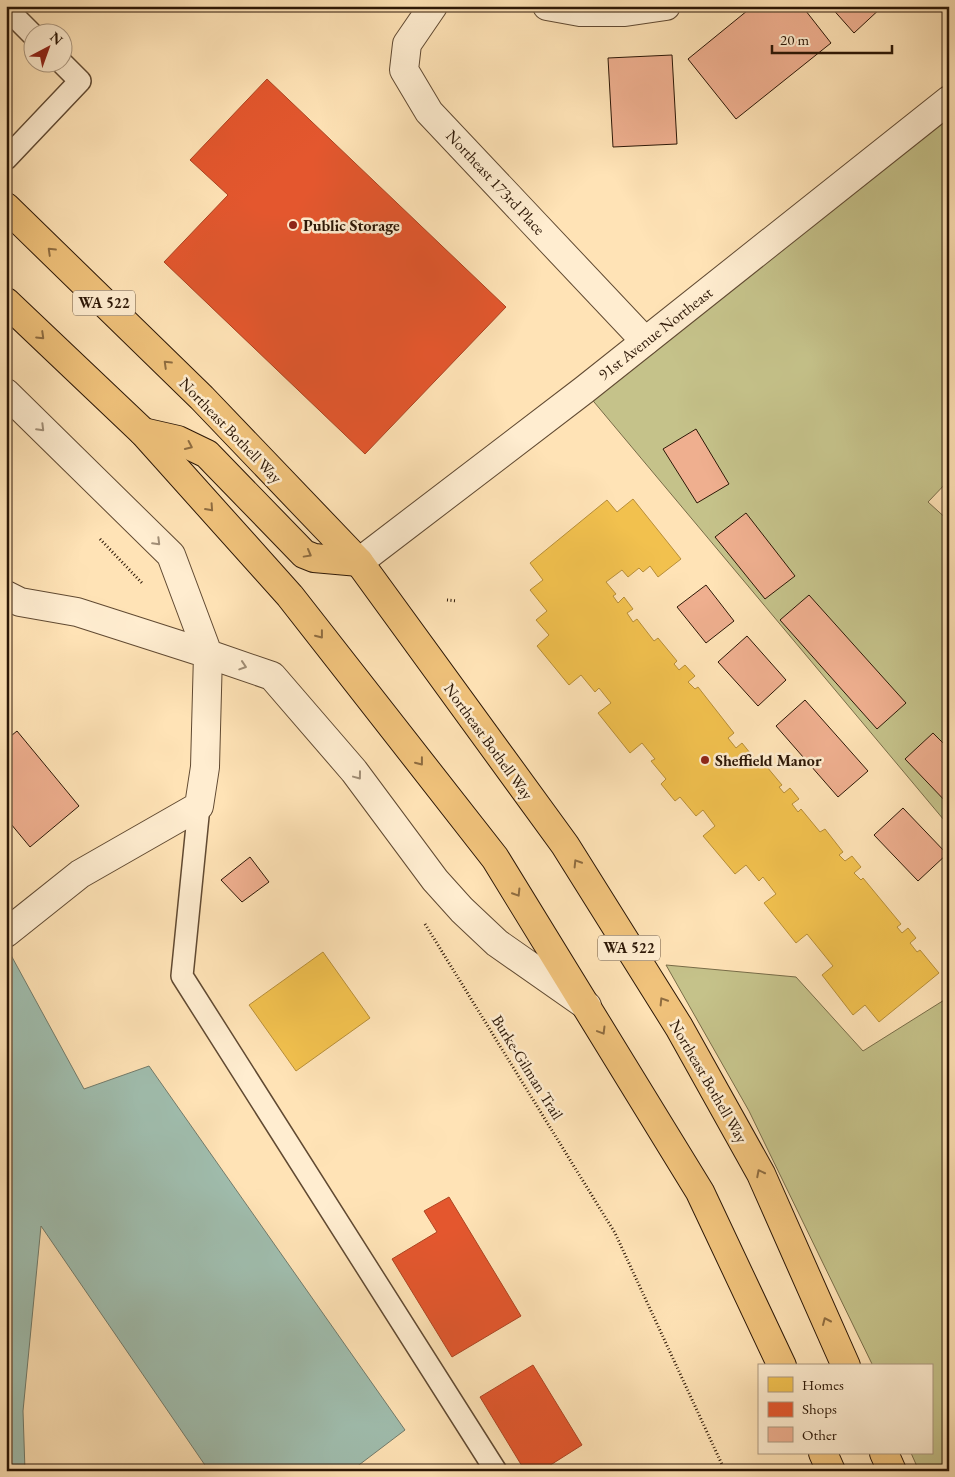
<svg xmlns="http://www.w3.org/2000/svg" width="955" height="1477" font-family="'EB Garamond',serif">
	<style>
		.green { fill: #c5c28a; stroke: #786c48 }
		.water { fill: #a0beaf; stroke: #727b6b }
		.homes { fill: #f2c14e; stroke: #b78e38 }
		.shops { fill: #e4572e; stroke: #ad4422 }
		.building { fill: #efaf8f; stroke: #2c1706 }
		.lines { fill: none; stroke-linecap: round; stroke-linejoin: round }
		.service-casing { stroke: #614a32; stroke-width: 24 }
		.minor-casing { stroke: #614a32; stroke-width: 30 }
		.tertiary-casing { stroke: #614a32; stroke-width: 30 }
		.primary-casing { stroke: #2c1706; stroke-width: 30 }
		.path { stroke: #2c1706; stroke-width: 3; stroke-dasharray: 1 2.5; stroke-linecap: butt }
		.service { stroke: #ffedd0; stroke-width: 21 }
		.minor { stroke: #ffedd0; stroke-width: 28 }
		.tertiary { stroke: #ffedd0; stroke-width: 28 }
		.primary { stroke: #f0c27b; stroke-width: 28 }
		.oneway { stroke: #8e6c40 }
		.oneway2 { stroke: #a08d75 }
		.poi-dot { fill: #8f2418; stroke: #ffedd0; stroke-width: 2 }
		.labels { text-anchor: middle; stroke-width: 5; stroke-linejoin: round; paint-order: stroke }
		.shield { fill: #ffedd0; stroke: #6b5743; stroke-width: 1 }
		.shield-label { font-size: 15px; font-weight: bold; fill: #2c1706 }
		.street-label { font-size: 16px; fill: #2c1706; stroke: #ffedd0 }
		.poi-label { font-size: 16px; font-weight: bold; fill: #2c1706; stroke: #ffedd0; text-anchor: start }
	</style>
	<rect width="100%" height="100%" fill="#ffe3b6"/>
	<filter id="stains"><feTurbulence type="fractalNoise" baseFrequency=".004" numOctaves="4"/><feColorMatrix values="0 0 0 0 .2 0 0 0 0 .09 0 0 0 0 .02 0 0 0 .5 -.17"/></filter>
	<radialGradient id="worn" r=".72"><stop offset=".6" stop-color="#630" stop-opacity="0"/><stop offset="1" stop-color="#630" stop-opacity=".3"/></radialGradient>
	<g class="green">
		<path d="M949 100V480L928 502 949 521V826L584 390Z"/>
		<path d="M666 965 796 977 863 1051 949 997V1471H919L911 1453H931V1366H873L749 1111Z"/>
	</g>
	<path class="water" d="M6 946 84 1089 149 1066 405 1430 351 1471H209L41 1226 23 1411 25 1471H6Z"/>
	<g class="homes">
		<path d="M633 499 681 559 658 577 650 566 643 572 639 568 628 577 622 570 606 582 616 594 613 596 618 603 624 597 633 609 627 613 633 622 637 619 654 641 658 638 677 661 674 664 679 670 685 665 695 676 688 682 695 689 698 687 734 733 728 738 736 748 742 743 759 764 762 761 782 785 779 787 784 793 790 788 799 799 792 804 798 812 801 809 820 832 825 829 843 852 839 855 845 861 852 856 861 867 854 873 861 880 863 878 901 924 897 927 902 933 908 928 916 938 910 943 917 952 920 950 939 973 879 1022 865 1005 853 1015 822 975 833 966 807 934 796 943 764 903 776 894 763 877 759 881 746 865 735 874 703 836 715 826 703 810 696 816 680 797 675 801 661 784 666 779 651 761 655 759 642 743 630 753 598 713 611 703 599 688 595 692 581 675 569 685 537 646 549 635 536 620 547 611 530 590 543 580 530 563 607 500 617 512Z"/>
		<path d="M323 952 370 1018 296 1071 249 1005Z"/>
	</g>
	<g class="shops">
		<path d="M267 79 506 307 365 454 164 262 228 195 190 160Z"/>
		<path d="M449 1197 521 1316 452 1357 392 1259 437 1232 424 1211Z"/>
		<path d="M533 1365 582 1445 541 1471H525L480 1397Z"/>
	</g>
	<g class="building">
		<path d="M753 6H802L831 43 736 119 688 59Z"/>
		<path d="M830 6H883L854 33Z"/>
		<path d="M672 55 677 144 613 147 608 58Z"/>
		<path d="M696 429 729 484 697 503 663 449Z"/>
		<path d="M746 513 795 576 765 599 715 537Z"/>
		<path d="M706 585 734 621 706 643 677 607Z"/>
		<path d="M809 595 906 703 877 729 780 620Z"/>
		<path d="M747 636 786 680 758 706 718 662Z"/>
		<path d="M805 700 868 771 838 797 776 726Z"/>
		<path d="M17 731 79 806 30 847 6 818V740Z"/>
		<path d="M933 733 949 749V805L905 759Z"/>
		<path d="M903 808 947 854 918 881 874 835Z"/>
		<path d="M250 857 269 882 242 902 221 880Z"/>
	</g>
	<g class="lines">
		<g class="service-casing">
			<g id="service">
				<path d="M6 8 32 34"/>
				<path d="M6 159 80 81 61 62"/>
				<path d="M199 806 182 976 496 1471"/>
			</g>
		</g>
		<g class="minor-casing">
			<g id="minor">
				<path d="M433 6 407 44 404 70 429 112 645 341"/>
				<path d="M547 6 580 12H625L666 6"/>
				<path d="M6 393 171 555 208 654 272 676 354 771 435 880 462 910 497 943 587 1006"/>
				<path d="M6 595 20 602 77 612 208 654 205 767 199 806 80 874 6 933"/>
			</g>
		</g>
		<g class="tertiary-casing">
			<path id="tertiary" d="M359 562 584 390 949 100"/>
		</g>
		<g class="primary-casing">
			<g id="primary">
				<path d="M6 207 202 398 359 562 565 845 679 1027 761 1174 846 1366"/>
				<path d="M6 302 143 432 290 596 495 858 700 1192 782 1366"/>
				<path d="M143 432 178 440 207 454 304 554 314 558 359 562"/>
				<path d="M823 1453 831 1471"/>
				<path d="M884 1453 892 1471"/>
			</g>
		</g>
		<g class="path">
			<path d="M100 539 142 583"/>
			<path d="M447 600 457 601"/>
			<path d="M425 924 615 1233 725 1471"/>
		</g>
		<use href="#service" class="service"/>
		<use href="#minor" class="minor"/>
		<use href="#tertiary" class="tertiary"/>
		<use href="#primary" class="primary"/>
	</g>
	<defs><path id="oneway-chevron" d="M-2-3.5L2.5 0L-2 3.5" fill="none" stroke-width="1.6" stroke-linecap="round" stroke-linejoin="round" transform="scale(1.25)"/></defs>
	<g class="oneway">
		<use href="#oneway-chevron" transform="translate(51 251) rotate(-136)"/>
		<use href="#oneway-chevron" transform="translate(41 336) rotate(44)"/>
		<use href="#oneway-chevron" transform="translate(167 364) rotate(-136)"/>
		<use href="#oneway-chevron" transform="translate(189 446) rotate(25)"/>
		<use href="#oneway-chevron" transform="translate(210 508) rotate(48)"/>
		<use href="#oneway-chevron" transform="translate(308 554) rotate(29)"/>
		<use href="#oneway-chevron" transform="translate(320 635) rotate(52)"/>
		<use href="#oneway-chevron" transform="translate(420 762) rotate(52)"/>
		<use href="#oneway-chevron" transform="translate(577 863) rotate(-122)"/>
		<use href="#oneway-chevron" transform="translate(517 893) rotate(58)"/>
		<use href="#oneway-chevron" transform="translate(663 1001) rotate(-122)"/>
		<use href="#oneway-chevron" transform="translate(602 1031) rotate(59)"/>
		<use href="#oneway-chevron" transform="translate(760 1173) rotate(-117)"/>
		<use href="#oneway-chevron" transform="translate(826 1321) rotate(-114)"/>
	</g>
	<g class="oneway2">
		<use href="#oneway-chevron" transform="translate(41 428) rotate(45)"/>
		<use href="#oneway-chevron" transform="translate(157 542) rotate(45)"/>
		<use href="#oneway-chevron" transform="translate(243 666) rotate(18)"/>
		<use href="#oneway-chevron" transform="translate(358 776) rotate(53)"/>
	</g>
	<g class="poi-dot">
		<circle cx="293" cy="225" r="5"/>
		<circle cx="705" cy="760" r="5"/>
	</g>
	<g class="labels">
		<g class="shield">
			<rect x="73" y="290.5" width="62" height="25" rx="4"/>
			<rect x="598" y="935.5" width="62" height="25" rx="4"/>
		</g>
		<g class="shield-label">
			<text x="104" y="308">WA 522</text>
			<text x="629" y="953">WA 522</text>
		</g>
		<g class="street-label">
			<text transform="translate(496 182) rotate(47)" y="6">Northeast 173rd Place</text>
			<text transform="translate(655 333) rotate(-38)" y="6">91st Avenue Northeast</text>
			<text transform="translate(231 430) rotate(46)" y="6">Northeast Bothell Way</text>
			<text transform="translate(489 741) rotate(54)" y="6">Northeast Bothell Way</text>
			<text transform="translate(528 1067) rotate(58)" y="6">Burke-Gilman Trail</text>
			<text transform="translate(709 1081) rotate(60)" y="6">Northeast Bothell Way</text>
		</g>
		<g class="poi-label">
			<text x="303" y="231">Public Storage</text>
			<text x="715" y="766">Sheffield Manor</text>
		</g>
	</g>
	<rect width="955" height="1477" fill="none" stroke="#ffe3b6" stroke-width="25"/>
	<rect x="8" y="8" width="940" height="1462" fill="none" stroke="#2c1706" stroke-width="2.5"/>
	<rect x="12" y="12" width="930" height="1452" fill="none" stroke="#2c1706"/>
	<rect x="758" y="1364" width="175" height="90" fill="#ffedd0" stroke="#ab977f"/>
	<rect x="768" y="1377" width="25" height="15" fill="#f2c14e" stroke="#ab977f"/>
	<text x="802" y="1390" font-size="15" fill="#2c1706">Homes</text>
	<rect x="768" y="1402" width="25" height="15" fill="#e4572e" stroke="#ab977f"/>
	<text x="802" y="1414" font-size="15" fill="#2c1706">Shops</text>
	<rect x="768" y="1427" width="25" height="15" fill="#efaf8f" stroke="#ab977f"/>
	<text x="802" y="1440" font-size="15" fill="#2c1706">Other</text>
	<g transform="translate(48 48) rotate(41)"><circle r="24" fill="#ffedd0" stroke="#ab977f"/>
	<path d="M0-4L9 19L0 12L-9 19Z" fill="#8f2418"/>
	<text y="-8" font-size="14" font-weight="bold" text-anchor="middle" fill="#2c1706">N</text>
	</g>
	<path d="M772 45v8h120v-8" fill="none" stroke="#2c1706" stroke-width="2.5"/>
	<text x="780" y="45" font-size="15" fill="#2c1706" stroke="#ffedd0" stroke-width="4" paint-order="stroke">20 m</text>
	<rect width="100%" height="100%" filter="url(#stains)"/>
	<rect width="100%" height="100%" fill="url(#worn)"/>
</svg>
